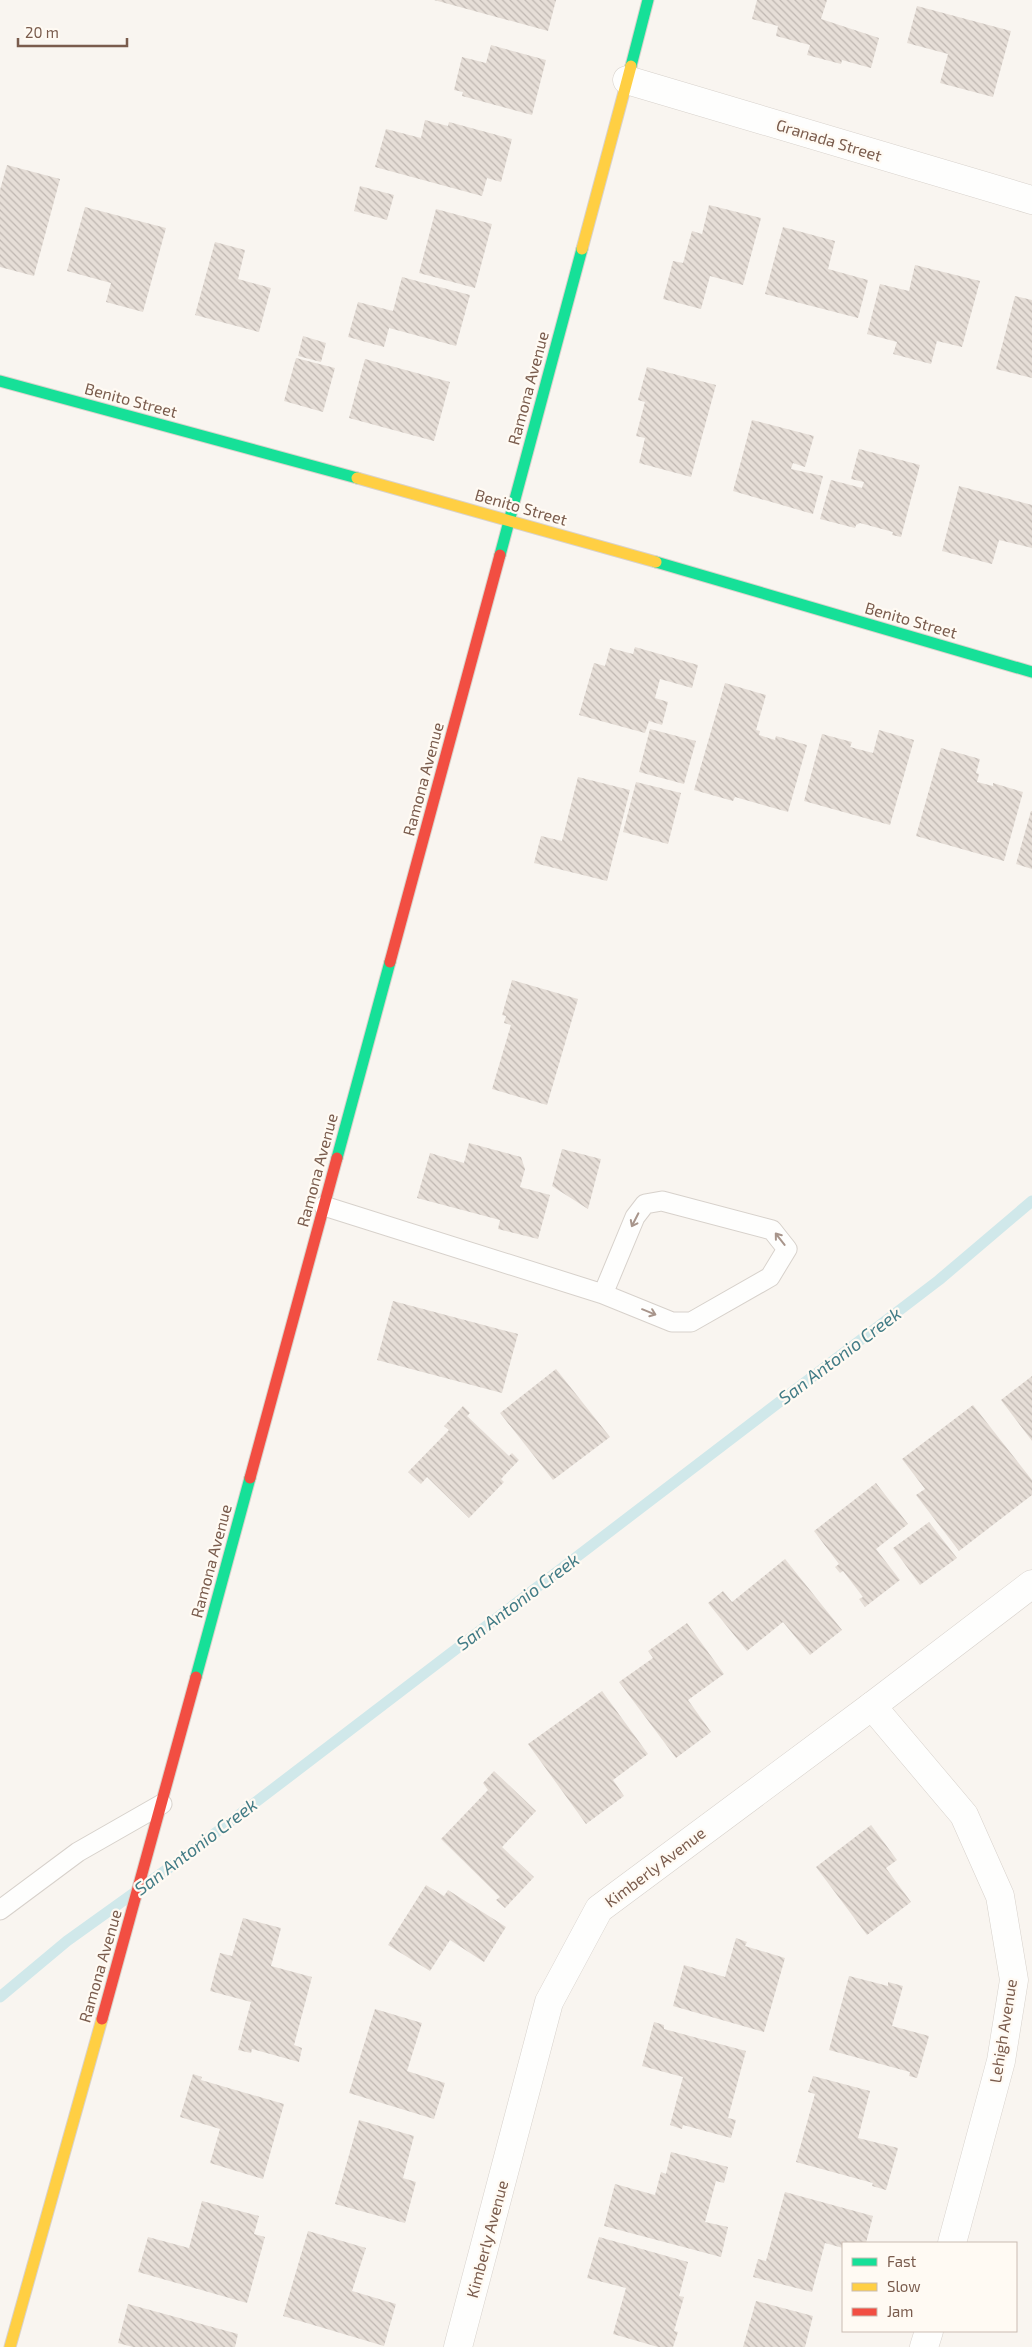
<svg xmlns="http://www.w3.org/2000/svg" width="1032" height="2347" font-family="'Exo 2',sans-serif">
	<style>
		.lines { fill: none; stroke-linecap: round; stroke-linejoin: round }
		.stream { stroke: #d0e8ea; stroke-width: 11 }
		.building { fill: url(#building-back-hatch) }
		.lane-casing { stroke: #d7d1cb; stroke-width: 21 }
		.street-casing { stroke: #d7d1cb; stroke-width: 29 }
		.fast-casing { stroke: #d9d2cb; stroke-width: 13 }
		.slow-casing { stroke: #d9d2cb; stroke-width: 13 }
		.jam-casing { stroke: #d9d2cb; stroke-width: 13 }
		.lane { stroke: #fefefd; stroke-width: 19 }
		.street { stroke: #fefefd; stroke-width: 28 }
		.fast { stroke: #16e098; stroke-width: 11 }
		.slow { stroke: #ffcf43; stroke-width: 11 }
		.jam { stroke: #f24e42; stroke-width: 11 }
		.oneway { stroke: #a8958b }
		.labels { text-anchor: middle; stroke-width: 4.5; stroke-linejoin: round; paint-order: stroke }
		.street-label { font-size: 16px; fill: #7a5c4d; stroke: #fffaf3 }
		.water-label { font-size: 18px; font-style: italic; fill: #437c86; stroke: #fffaf3 }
	</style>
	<defs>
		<pattern id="building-back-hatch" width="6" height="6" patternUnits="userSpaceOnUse" patternTransform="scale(1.25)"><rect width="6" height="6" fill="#e6ded7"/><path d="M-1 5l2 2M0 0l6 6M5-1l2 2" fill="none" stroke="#bfb7b1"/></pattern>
	</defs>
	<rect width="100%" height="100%" fill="#f9f5f0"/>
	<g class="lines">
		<path class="stream" d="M0 1997 67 1941 180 1860 939 1280 1032 1201"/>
	</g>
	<g class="building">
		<path d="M434 0H556L548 31Z"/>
		<path d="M757 0H827L821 19 879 38 871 68 842 60 841 64 807 55 810 45 776 36 778 26 752 19Z"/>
		<path d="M917 6 1011 31 993 97 940 83 948 54 907 43Z"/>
		<path d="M491 45 546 60 532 115 462 96 463 92 454 90 462 57 486 63Z"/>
		<path d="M425 120 448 126 449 122 512 139 501 182 487 178 482 196 375 167 386 129 421 138Z"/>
		<path d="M7 165 60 179 34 276 0 267V190Z"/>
		<path d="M360 186 394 195 387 220 354 211Z"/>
		<path d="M709 205 761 218 743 285 710 276 701 309 663 299 673 261 683 263 692 231 702 234Z"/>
		<path d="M85 207 166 228 143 312 106 302 111 283 67 271Z"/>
		<path d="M436 209 492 224 475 288 419 273Z"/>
		<path d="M783 227 835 241 828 269 868 280 858 318 765 294Z"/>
		<path d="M215 242 245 250 238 279 271 288 259 332 195 315Z"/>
		<path d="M915 265 980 281 962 347 937 341 931 364 893 354 897 342 867 334 880 284 909 291Z"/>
		<path d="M402 277 470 295 456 346 389 328 384 347 348 337 358 302 393 311Z"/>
		<path d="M1015 296 1032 300V378L996 369Z"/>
		<path d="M303 336 326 343 321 362 298 356Z"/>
		<path d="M296 358 335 368 323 412 284 401Z"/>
		<path d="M365 359 450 382 434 441 349 418Z"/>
		<path d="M647 367 716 385 691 477 639 463 645 438 636 436 645 402 638 400Z"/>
		<path d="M752 420 814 436 805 467 793 463 791 469 823 476 813 514 733 491Z"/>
		<path d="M859 449 920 465 901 537 892 535 893 532 860 523 856 525 855 528 820 519 831 480 862 488 864 482 851 479Z"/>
		<path d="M959 486 1032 505V548L999 540 992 564 942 551Z"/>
		<path d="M635 647 698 665 692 688 660 679 655 698 668 702 662 725 649 721 645 733 579 715 594 663 605 666 610 648 633 654Z"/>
		<path d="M725 683 766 695 756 730 760 731 759 735 775 740 776 736 807 745 788 812 735 797 733 801 694 790Z"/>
		<path d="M650 729 696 741 684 784 639 772Z"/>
		<path d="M879 730 914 740 890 825 804 801 822 734 852 742 850 747 873 753Z"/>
		<path d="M941 748 980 759 976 773 979 774 977 782 993 786V783L1023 792 1004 861 916 836Z"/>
		<path d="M578 777 630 790 607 881 534 863 541 836 562 841Z"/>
		<path d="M636 782 681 793 668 844 623 832Z"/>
		<path d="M1031 811H1032V869L1016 864Z"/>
		<path d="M512 980 578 999 547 1105 492 1089 511 1025 504 1023 506 1016 502 1015Z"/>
		<path d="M469 1143 521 1157 525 1169 520 1187 550 1195 538 1239 498 1229 500 1220 417 1198 430 1153 464 1163Z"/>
		<path d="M562 1149 601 1159 588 1209 552 1186Z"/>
		<path d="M393 1301 518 1334 502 1393 377 1360Z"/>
		<path d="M556 1369 610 1437 553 1480 500 1413Z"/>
		<path d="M1032 1376V1441L1001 1400Z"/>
		<path d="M973 1405 1032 1480V1495L959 1551 916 1495 925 1489 902 1459Z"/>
		<path d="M463 1406 470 1413 467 1416 509 1456 512 1453 519 1460 501 1479 504 1482 469 1518 427 1477 421 1484 408 1472 449 1430 444 1426Z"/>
		<path d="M876 1483 908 1524 876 1549 900 1580 865 1607 859 1599 863 1597 843 1571 840 1573 835 1567 839 1564 814 1531Z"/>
		<path d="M929 1522 957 1558 920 1585 893 1548Z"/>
		<path d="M785 1559 842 1630 810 1655 783 1622 747 1651 708 1603 723 1591 732 1602Z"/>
		<path d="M687 1623 724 1674 688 1700 711 1732 676 1758 619 1682 653 1658 648 1651Z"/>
		<path d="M602 1691 648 1754 613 1780 624 1796 586 1824 528 1744Z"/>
		<path d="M494 1771 536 1811 502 1847 534 1877 505 1908 496 1900 500 1897 441 1839 488 1790 483 1783Z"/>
		<path d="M871 1825 897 1860 886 1868 911 1902 867 1935 816 1867Z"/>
		<path d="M426 1885 444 1896 448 1890 506 1927 484 1962 450 1940 430 1971 388 1945Z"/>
		<path d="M243 1918 281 1928 271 1966 312 1977 294 2045 302 2048 299 2062 252 2049 251 2053 238 2050 251 2002 210 1991 220 1953 232 1956Z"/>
		<path d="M736 1938 747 1942 745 1946 785 1958 764 2032 673 2006 684 1965 725 1977Z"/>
		<path d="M849 1976 888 1986V1982L903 1986 892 2026 929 2036 917 2078 909 2076 910 2072 829 2050Z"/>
		<path d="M375 2009 422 2023 407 2071 445 2083 434 2119 349 2093Z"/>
		<path d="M654 2022 664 2025V2029L746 2051 728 2118 736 2120 731 2138 683 2125 682 2129 670 2125 683 2077 642 2066Z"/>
		<path d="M193 2074 202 2077 201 2080 284 2104 263 2179 210 2163 220 2129 180 2117Z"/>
		<path d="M813 2076 870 2091 858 2138 898 2148 886 2190 872 2186 873 2183 796 2162 815 2094 808 2092Z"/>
		<path d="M359 2120 414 2136 403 2178 416 2182 405 2223 335 2204Z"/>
		<path d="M671 2152 728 2167 724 2183 716 2181 705 2222 728 2227 721 2257 604 2226 615 2184 655 2195 661 2172 666 2174Z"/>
		<path d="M785 2192 873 2216 866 2243H843V2248L825 2243 812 2292 753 2277 758 2259 766 2261Z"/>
		<path d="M202 2201 259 2216 254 2234 265 2237 247 2303 138 2272 148 2237 189 2248Z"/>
		<path d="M308 2231 366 2248 352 2291 396 2304 384 2346 283 2316Z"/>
		<path d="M599 2237 688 2262 679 2296 684 2297 674 2331 678 2332 673 2347H658L613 2334 626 2288 587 2278Z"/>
		<path d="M756 2301 813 2316 805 2347H743Z"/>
		<path d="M128 2304 238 2334 235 2347H133L118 2343Z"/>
	</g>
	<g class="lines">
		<g class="lane-casing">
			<g id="lane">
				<path d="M324 1206 603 1294 672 1322H691L770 1277 787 1249 772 1230 662 1201 645 1204 635 1217 603 1294"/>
				<path d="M0 1910 78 1852 162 1804"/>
			</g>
		</g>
		<g class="street-casing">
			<g id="street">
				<path d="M627 80 1032 200"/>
				<path d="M872 1706 964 1815 1000 1896 1014 1980 1001 2061 952 2243"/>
				<path d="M458 2347 549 2002 599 1909 872 1706 1032 1584"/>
				<path d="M924 2347 929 2331"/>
			</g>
		</g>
		<g class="fast-casing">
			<g id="fast">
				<path d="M631 66 648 0"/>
				<path d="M0 381 357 478"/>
				<path d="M500 555 582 249"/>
				<path d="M656 562 1032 672"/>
				<path d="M337 1158 390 962"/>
				<path d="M196 1677 250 1478"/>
			</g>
		</g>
		<g class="slow-casing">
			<g id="slow">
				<path d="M582 249 631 66"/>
				<path d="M357 478 656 562"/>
				<path d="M10 2347 102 2019"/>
			</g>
		</g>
		<g class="jam-casing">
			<g id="jam">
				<path d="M390 962 500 555"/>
				<path d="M250 1478 337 1158"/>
				<path d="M102 2019 196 1677"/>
			</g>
		</g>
		<use href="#lane" class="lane"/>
		<use href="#street" class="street"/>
		<use href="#fast" class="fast"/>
		<use href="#slow" class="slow"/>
		<use href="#jam" class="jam"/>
	</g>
	<defs><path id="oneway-shaft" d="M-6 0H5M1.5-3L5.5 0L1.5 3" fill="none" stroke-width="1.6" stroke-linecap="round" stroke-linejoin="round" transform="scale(1.25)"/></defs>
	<g class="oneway">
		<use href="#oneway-shaft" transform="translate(635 1220) rotate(117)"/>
		<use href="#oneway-shaft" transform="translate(780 1239) rotate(-128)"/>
		<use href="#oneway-shaft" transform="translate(649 1312) rotate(22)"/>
	</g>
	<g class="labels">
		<g class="street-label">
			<text transform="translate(829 140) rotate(17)" y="6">Granada Street</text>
			<text transform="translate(528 388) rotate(-75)" y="6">Ramona Avenue</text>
			<text transform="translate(131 400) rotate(15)" y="6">Benito Street</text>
			<text transform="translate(521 507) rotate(16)" y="6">Benito Street</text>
			<text transform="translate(911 620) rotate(16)" y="6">Benito Street</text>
			<text transform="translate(423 779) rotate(-75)" y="6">Ramona Avenue</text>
			<text transform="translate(317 1170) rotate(-75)" y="6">Ramona Avenue</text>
			<text transform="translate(211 1561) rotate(-75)" y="6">Ramona Avenue</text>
			<text transform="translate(655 1867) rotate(-37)" y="6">Kimberly Avenue</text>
			<text transform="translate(100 1966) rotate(-74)" y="6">Ramona Avenue</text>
			<text transform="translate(1003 2031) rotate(-81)" y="6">Lehigh Avenue</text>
			<text transform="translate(487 2239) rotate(-75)" y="6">Kimberly Avenue</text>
		</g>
		<g class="water-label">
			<text transform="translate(840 1356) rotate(-37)" y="6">San Antonio Creek</text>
			<text transform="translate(518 1602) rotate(-37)" y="6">San Antonio Creek</text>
			<text transform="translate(196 1847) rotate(-37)" y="6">San Antonio Creek</text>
		</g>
	</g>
	<rect x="842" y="2242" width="175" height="90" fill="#fffaf3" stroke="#cabbb1"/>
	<rect x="852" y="2258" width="25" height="8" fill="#16e098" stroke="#cabbb1"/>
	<text x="887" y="2267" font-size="15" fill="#7a5c4d">Fast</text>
	<rect x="852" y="2283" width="25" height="8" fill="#ffcf43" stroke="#cabbb1"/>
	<text x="887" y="2292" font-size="15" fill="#7a5c4d">Slow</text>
	<rect x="852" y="2308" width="25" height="8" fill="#f24e42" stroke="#cabbb1"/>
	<text x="887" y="2317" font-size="15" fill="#7a5c4d">Jam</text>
	<path d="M18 38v8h109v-8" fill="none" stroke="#7a5c4d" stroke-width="2.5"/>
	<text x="25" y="38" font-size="15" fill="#7a5c4d" stroke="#fffaf3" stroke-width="4" paint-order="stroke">20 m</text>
</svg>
